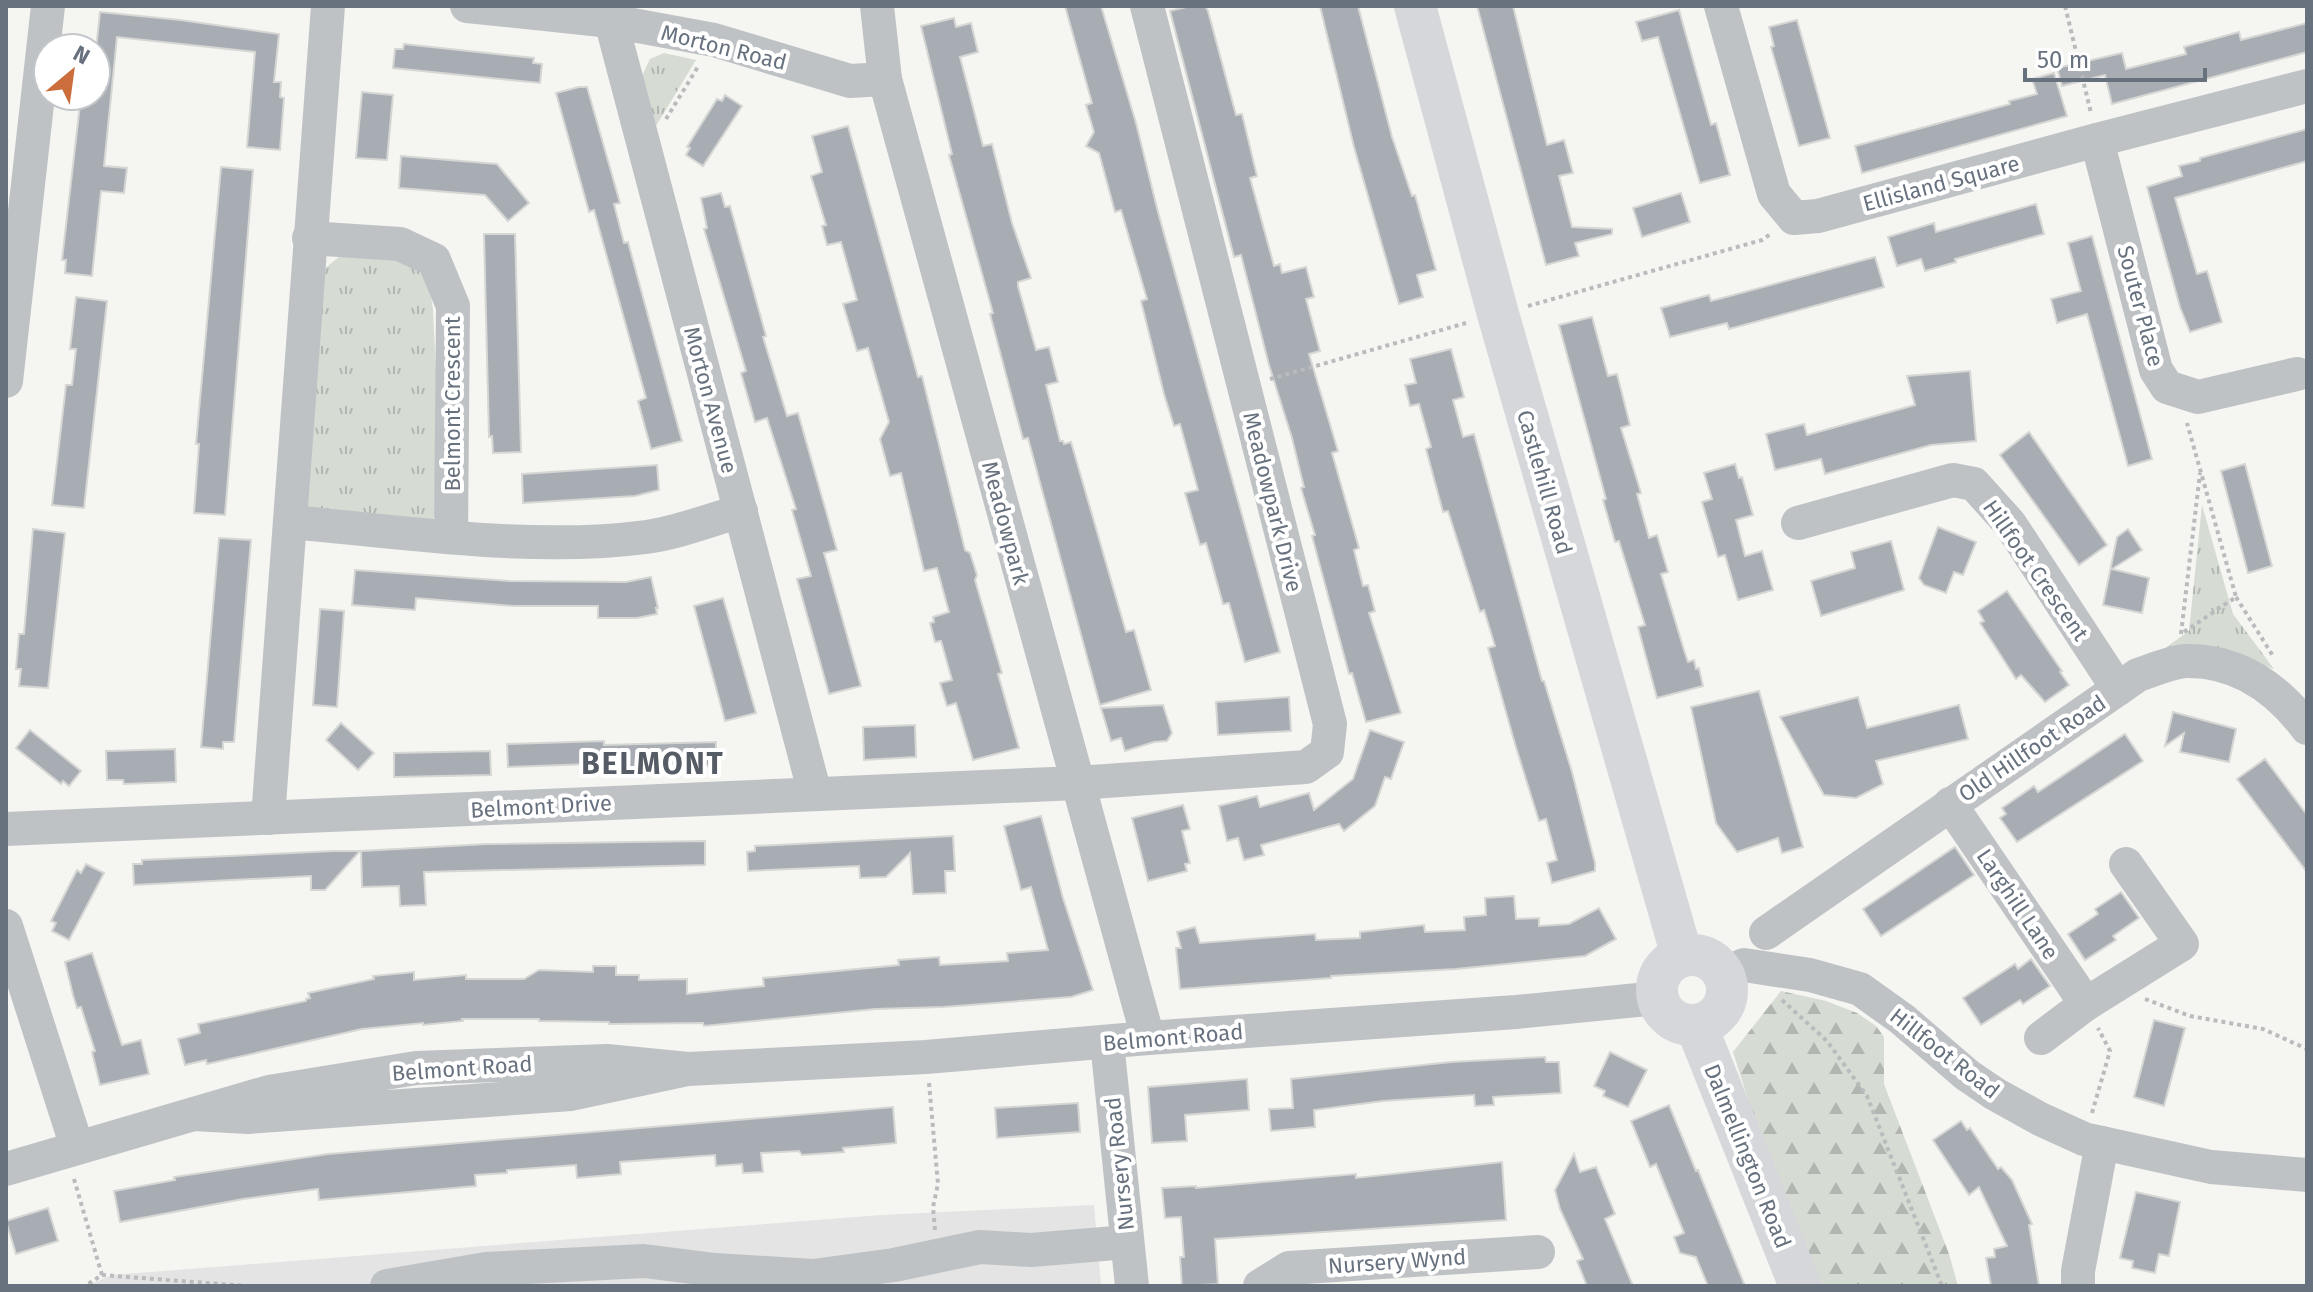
<svg xmlns="http://www.w3.org/2000/svg" width="2313" height="1292" font-family="'Fira Sans',sans-serif">
	<style>
		.built { fill: #e3e4e3 }
		.grass { fill: url(#grass-tufts) }
		.forest { fill: url(#forest-firs) }
		.building { fill: #a8adb3; stroke: #d6d7d5; stroke-width: 2 }
		.lines { fill: none; stroke-linecap: round; stroke-linejoin: round }
		.path { stroke: #b9bbbd; stroke-width: 4; stroke-dasharray: 4 4; stroke-linecap: butt }
		.minor { stroke: #bfc2c5; stroke-width: 34 }
		.major { stroke: #d5d7db; stroke-width: 42 }
		.labels { text-anchor: middle; stroke-width: 8; stroke-linejoin: round; paint-order: stroke }
		.street-label { font-size: 22px; fill: #68727f; stroke: #fff }
		.district-label { font-size: 30px; font-weight: bold; letter-spacing: 2px; fill: #555c65; stroke: #fff }
	</style>
	<defs>
		<pattern id="grass-tufts" width="24" height="20" patternUnits="userSpaceOnUse" patternTransform="scale(2)"><rect width="24" height="20" fill="#d6dbd4"/><path d="M3 7l-1-3M5 7V3M7 7l1-3M15 17l-1-3M17 17v-4M19 17l1-3" fill="none" stroke="#b1b6b1"/></pattern>
		<pattern id="forest-firs" width="22" height="20" patternUnits="userSpaceOnUse" patternTransform="scale(2)"><rect width="22" height="20" fill="#d6dbd4"/><path d="M5 1l3.5 6h-7zM16 11l3.5 6h-7z" fill="#b1b6b1"/></pattern>
	</defs>
	<rect width="100%" height="100%" fill="#f5f5f2"/>
	<path class="built" d="M1094 1205 1101 1286H86L112 1275 881 1215Z"/>
	<g class="grass">
		<path d="M664 53 696 60 656 126 642 76 650 59Z"/>
		<path d="M344 253 410 257 428 274 433 310 442 497 433 519 412 531 307 513 319 273Z"/>
		<path d="M2202 505 2233 614 2274 669 2228 653H2158L2189 631Z"/>
	</g>
	<path class="forest" d="M1781 991 1826 1001 1857 1013 1876 1026 1884 1037V1084L1949 1254 1958 1286H1818L1761 1140 1733 1052Z"/>
	<g class="building">
		<path d="M1065 6H1101L1136 123 1158 212 1280 652 1245 662 1229 603 1223 604 1206 543 1200 545 1185 493 1198 490 1180 424 1174 426 1164 394 1141 301 1147 299 1121 210 1115 212 1099 153 1086 146 1094 132 1086 105 1092 103Z"/>
		<path d="M1190 6H1205L1208 11 1236 115 1242 114 1257 176 1250 178 1274 266 1280 264 1282 273 1306 267 1314 297 1306 299 1320 351 1309 354 1338 451 1332 453 1359 548 1354 550 1363 586 1368 585 1375 611 1369 613 1401 713 1366 722 1352 673 1349 674 1312 536 1315 535 1301 488 1304 487 1292 438 1269 365 1241 255 1234 257 1170 11Z"/>
		<path d="M1320 6H1358L1392 137 1412 196 1415 195 1436 270 1417 275 1423 297 1399 304 1354 147Z"/>
		<path d="M1477 6H1513L1547 145 1564 140 1573 173 1559 176 1572 227 1612 229V234L1575 243 1579 256 1546 265Z"/>
		<path d="M1679 10 1711 125 1716 123 1730 175 1700 183 1658 37 1642 41 1636 22Z"/>
		<path d="M100 12 180 20 279 34 274 82H281L280 97 284 98 280 150 247 147 255 52 117 37 104 166 127 168 124 193 101 191 92 276 65 273 66 260H62L81 96H96V49Z"/>
		<path d="M954 18 956 27 971 23 978 52 960 57 983 146 992 144 1012 223 1031 278 1018 282V286L1036 350 1049 347 1058 382 1046 385 1060 441H1063L1064 444 1071 442 1126 632 1134 630 1151 690 1100 705 1028 438 1023 439 990 314 993 313 949 155 952 154 921 26Z"/>
		<path d="M1797 20 1830 138 1799 146 1771 47 1774 46 1769 27Z"/>
		<path d="M2307 23V52L2112 104 2105 75 2062 86 2057 68 2122 53 2126 69 2186 54 2184 47 2239 32 2241 40Z"/>
		<path d="M404 44 534 58 533 63 542 64 540 83 393 68 395 49H403Z"/>
		<path d="M2054 73 2067 116 1862 173 1855 146 2010 104 2009 101 2037 94 2032 79Z"/>
		<path d="M579 87H587L620 203 614 204 624 243 628 242 682 441 651 449 638 401 646 398 594 210 589 212 556 93Z"/>
		<path d="M362 92 393 95 387 160 356 158Z"/>
		<path d="M725 95 742 106 703 166 686 155 690 148 687 147 717 99 722 101Z"/>
		<path d="M848 126 918 377 922 376 965 550 970 553 977 575 975 580 1002 673 998 674 1019 748 973 760 956 703 947 706 940 683 952 680 941 641 935 642 930 623 934 622 933 617 949 612 937 568 924 571 901 473 890 476 880 439 889 422 868 348 857 351 843 304 857 300 841 242 827 245 822 226 826 225 811 176 822 172 812 136Z"/>
		<path d="M2307 129V161L2175 198 2197 274 2207 271 2222 322 2190 332 2180 307 2147 187 2182 176 2179 166 2200 161V158Z"/>
		<path d="M401 156 497 164 529 203 508 221 485 195 399 188Z"/>
		<path d="M221 167 253 170 225 515 194 513 199 444H196Z"/>
		<path d="M721 193 725 207 730 206 766 336 763 337 787 416 798 413 837 550 824 553 861 686 829 694 797 579 811 576 792 510 796 509 767 418 755 422 741 373 746 371 704 229 707 228 701 198Z"/>
		<path d="M1681 193 1690 222 1642 237 1633 208Z"/>
		<path d="M2036 204 2044 234 1955 259 1956 262 1925 271 1921 259 1897 266 1888 237 1934 223 1936 232Z"/>
		<path d="M484 234H515L521 452 493 453 492 436 489 437Z"/>
		<path d="M2092 236 2152 459 2128 466 2087 314 2057 323 2051 299 2081 291 2068 243Z"/>
		<path d="M1875 257 1884 287 1729 329 1727 323 1670 337 1661 308 1709 295 1711 301Z"/>
		<path d="M76 297 107 301 84 508 52 505 66 385H72L76 349H70Z"/>
		<path d="M1592 317 1608 376 1617 374 1630 425 1621 428 1641 493 1637 494 1649 538 1657 535 1668 572 1661 574 1684 650 1688 662 1694 660 1696 669 1699 668 1703 686 1657 698 1638 627 1645 625 1619 541 1615 542 1603 500 1606 499 1559 325Z"/>
		<path d="M1451 349 1464 397 1453 400 1463 437 1474 434 1542 681H1544L1572 772 1595 863V871L1552 883 1547 863 1557 860 1546 819 1539 821 1515 744 1488 648 1495 646 1484 610 1480 612 1448 511 1443 512 1426 449 1431 447 1419 404 1410 406 1405 385 1416 383 1410 359Z"/>
		<path d="M1970 371 1976 441 1931 445 1825 474 1821 459 1775 470 1766 434 1804 424 1807 435 1915 405 1907 376Z"/>
		<path d="M2029 432 2107 545 2079 565 2000 455Z"/>
		<path d="M1735 464 1739 478 1742 477 1753 515 1736 520 1745 556 1762 551 1773 590 1738 600 1725 555 1718 557 1702 502 1712 499 1704 473Z"/>
		<path d="M2245 464 2272 566 2248 573 2221 471Z"/>
		<path d="M657 465 659 490 635 496 523 503 522 474Z"/>
		<path d="M1938 527 1976 542 1963 575 1954 572 1946 593 1924 585 1919 578Z"/>
		<path d="M33 529 65 533 48 688 19 686 21 669H16L19 634H24Z"/>
		<path d="M2128 529 2142 550 2112 569 2149 578 2142 613 2103 605 2117 537Z"/>
		<path d="M219 538 251 540 234 742H223V749L201 747Z"/>
		<path d="M1891 541 1904 590 1821 616 1811 581 1855 568 1851 552Z"/>
		<path d="M355 570 510 581 626 582 651 577 658 608H656L657 614 637 618H598V606H514L416 598 415 610 352 605Z"/>
		<path d="M2007 591 2062 671 2060 672 2069 685 2045 702 2021 675 2016 679 1980 623 1984 621 1978 611Z"/>
		<path d="M723 598 756 713 725 721 694 606Z"/>
		<path d="M320 609 344 611 337 707 313 705Z"/>
		<path d="M1759 691 1803 847 1782 853 1778 838 1737 852 1716 823 1691 707Z"/>
		<path d="M1289 697 1291 731 1218 735 1216 702Z"/>
		<path d="M1858 697 1867 728 1959 705 1968 739 1876 761 1883 784 1856 798 1824 795 1780 717Z"/>
		<path d="M1163 705 1172 733 1167 741 1154 742 1125 751 1121 738 1111 741 1101 708Z"/>
		<path d="M2173 712 2236 729 2229 762 2180 752 2184 733 2165 746Z"/>
		<path d="M341 723 374 753 358 770 326 740Z"/>
		<path d="M915 725 916 757 864 760 863 727Z"/>
		<path d="M30 730 81 771 69 786 63 781 61 784 16 748Z"/>
		<path d="M1370 730 1404 742 1391 779 1385 777 1375 806 1344 831 1339 824 1261 845 1264 855 1244 860 1238 838 1227 841 1219 806 1257 796 1260 807 1309 793 1314 810 1353 779Z"/>
		<path d="M2125 734 2143 761 2017 842 2000 818 2006 814 2002 808 2034 786 2038 792Z"/>
		<path d="M604 741V745L716 742V766L620 768V763L508 767 507 744Z"/>
		<path d="M175 749 176 782 124 784 123 780H107L106 751Z"/>
		<path d="M490 751 491 775 394 777V753Z"/>
		<path d="M2265 759 2307 815V872L2237 779Z"/>
		<path d="M1183 805 1190 829 1182 831 1190 863 1185 864 1187 871 1148 881 1132 818Z"/>
		<path d="M1041 816 1063 898 1093 990 1071 997 943 1007 875 1009 704 1026 703 1023 609 1024V1022L539 1021V1019H462L463 1021 423 1025V1023L362 1029 207 1064 206 1060 185 1065 178 1039 200 1033 198 1024 306 1001V999L310 998 308 993 374 979 373 976 414 972V980L466 975V979H524L539 970 593 972V966H616V975H639V980L687 979V994L764 986 763 978 899 965 898 960 939 957 940 965 1008 961 1007 953 1048 950 1031 887 1021 890 1004 826Z"/>
		<path d="M953 836 955 871H945L946 893 913 894 910 853 886 877 860 878 859 866 748 871 747 852 755 851V846Z"/>
		<path d="M705 841V865L424 872 426 905 400 906 399 886 362 887 361 851 487 844Z"/>
		<path d="M1955 847 1974 875 1881 936 1863 909Z"/>
		<path d="M334 851H360L325 890H311V876L134 885 133 864H142V860Z"/>
		<path d="M86 864 104 873 69 940 52 931 56 923 51 921 77 870 81 873Z"/>
		<path d="M2121 892 2139 918 2113 936 2116 940 2085 960 2068 934 2098 914 2095 909Z"/>
		<path d="M1514 896 1516 919 1539 918V926L1569 924 1599 908 1616 939 1585 956 1456 969 1331 976V978L1180 989 1176 948H1181L1177 932 1195 927 1200 943 1315 934 1316 940 1360 938V932L1424 925 1425 932 1465 930 1464 917 1486 915 1485 898Z"/>
		<path d="M92 953 122 1045 141 1040 149 1074 100 1085 92 1052 95 1051 81 1007 77 1008 73 995 65 962Z"/>
		<path d="M2031 959 2050 986 2023 1004 2020 1000 1981 1025 1963 998 2015 964 2018 969Z"/>
		<path d="M2154 1020 2185 1028 2164 1106 2134 1097Z"/>
		<path d="M1610 1052 1647 1070 1628 1107 1603 1096 1605 1091 1594 1086Z"/>
		<path d="M1545 1057 1546 1062H1559L1561 1093 1493 1097 1494 1105 1475 1106 1474 1095 1383 1101 1314 1110 1315 1127 1271 1131 1269 1109 1293 1108 1291 1079 1451 1062Z"/>
		<path d="M1247 1079 1249 1110 1185 1115 1187 1141 1152 1143 1148 1087Z"/>
		<path d="M1078 1103 1080 1132 997 1138 995 1108Z"/>
		<path d="M1669 1105 1696 1171 1698 1170 1745 1286H1708L1696 1257 1680 1253 1674 1237 1684 1233 1656 1164 1650 1167 1631 1121Z"/>
		<path d="M893 1107 896 1143 843 1148 844 1152 802 1155 799 1151 761 1153 763 1172 743 1173 742 1164 716 1166 715 1155 620 1162 621 1174 577 1178 576 1165 507 1170V1173L475 1175 476 1186 319 1200 318 1189 243 1199 120 1222 114 1191 175 1180 174 1177 328 1154Z"/>
		<path d="M1961 1121 1967 1130 1970 1128 1998 1169 2001 1167 2012 1180 2032 1224 2029 1225 2039 1286H1991L1986 1258 1995 1257 1994 1249 2007 1246 1979 1187 1969 1195 1933 1140Z"/>
		<path d="M1574 1154 1580 1172 1596 1167 1615 1214 1605 1219 1633 1286H1587L1577 1261 1583 1259 1560 1209 1555 1190Z"/>
		<path d="M1502 1162 1506 1220 1215 1239 1218 1284 1182 1286 1180 1257H1184L1181 1217 1165 1218 1162 1188 1196 1186V1188L1356 1174V1178Z"/>
		<path d="M2136 1192 2180 1202 2169 1256 2159 1254 2155 1273 2132 1268 2133 1261 2120 1258Z"/>
		<path d="M48 1208 58 1241 16 1254 6 1221Z"/>
	</g>
	<g class="lines">
		<g class="path">
			<path d="M2065 6 2091 113"/>
			<path d="M666 119 699 65"/>
			<path d="M1528 306 1762 240 1772 233"/>
			<path d="M1270 379 1466 323"/>
			<path d="M2236 597 2273 656"/>
			<path d="M2184 632 2236 597 2187 423"/>
			<path d="M2181 634 2200 473"/>
			<path d="M2145 999 2190 1016 2263 1029 2307 1049"/>
			<path d="M1782 1000 1827 1041 1867 1096 1942 1286"/>
			<path d="M929 1083 938 1184 933 1207 935 1230"/>
			<path d="M2092 1113 2110 1051 2098 1028"/>
			<path d="M74 1179 102 1275 85 1286"/>
			<path d="M102 1275 246 1286"/>
		</g>
		<g class="minor">
			<path d="M467 6 611 21 714 40 850 81 885 79"/>
			<path d="M610 6 611 21 815 794"/>
			<path d="M877 6 885 79 1148 1038"/>
			<path d="M1721 6 1774 194 1794 218 1818 216 2097 140 2307 86"/>
			<path d="M2097 140 2156 370 2167 387 2198 397 2297 374"/>
			<path d="M309 238 400 244 434 260 453 306 451 537"/>
			<path d="M6 381 48 6"/>
			<path d="M290 522C405 532 532 552 646 537 677 533 710 520 741 511"/>
			<path d="M1798 523 1953 480 1974 484 2010 524 2118 689"/>
			<path d="M1950 804 2086 1004"/>
			<path d="M268 818 328 6"/>
			<path d="M6 829 1077 783 1306 767 1327 752 1330 724 1147 6"/>
			<path d="M6 926 77 1147"/>
			<path d="M1766 933 2138 675C2153 670 2171 662 2186 661 2238 660 2277 688 2307 728"/>
			<path d="M1724 974 1744 965 1810 975 1860 989 1902 1019 1967 1075 1995 1094 2040 1119 2084 1139 2211 1167 2307 1175"/>
			<path d="M2041 1038 2086 1004 2182 944 2126 864"/>
			<path d="M1107 1042 1132 1286"/>
			<path d="M688 1069 926 1057 1148 1038 1516 1012 1658 998"/>
			<path d="M6 1169 269 1092 416 1068 607 1061 688 1069 571 1094 248 1117 193 1114"/>
			<path d="M387 1286 486 1269 644 1261 715 1270 813 1276 894 1265 980 1247 1031 1250 1127 1242"/>
			<path d="M1260 1286 1289 1268 1538 1252"/>
			<path d="M2078 1286V1271L2102 1143"/>
		</g>
		<g class="major">
			<path d="M1415 6 1498 314 1682 956"/>
			<circle cx="1692" cy="990" r="35"/>
			<path d="M1696 1025 1800 1286"/>
		</g>
	</g>
	<g class="labels">
		<g class="street-label">
			<text transform="translate(724 47) rotate(14)" y="8">Morton Road</text>
			<text transform="translate(1941 183) rotate(-15)" y="8">Ellisland Square</text>
			<text transform="translate(2141 306) rotate(75)" y="8">Souter Place</text>
			<text transform="translate(711 400) rotate(75)" y="8">Morton Avenue</text>
			<text transform="translate(452 404) rotate(-90)" y="8">Belmont Crescent</text>
			<text transform="translate(1545 482) rotate(74)" y="8">Castlehill Road</text>
			<text transform="translate(1273 502) rotate(76)" y="8">Meadowpark Drive</text>
			<text transform="translate(1006 523) rotate(75)" y="8">Meadowpark</text>
			<text transform="translate(2036 570) rotate(55)" y="8">Hillfoot Crescent</text>
			<text transform="translate(2032 748) rotate(-34)" y="8">Old Hillfoot Road</text>
			<text transform="translate(541 806) rotate(-3)" y="8">Belmont Drive</text>
			<text transform="translate(2018 904) rotate(56)" y="8">Larghill Lane</text>
			<text transform="translate(1173 1037) rotate(-5)" y="8">Belmont Road</text>
			<text transform="translate(1945 1053) rotate(38)" y="8">Hillfoot Road</text>
			<text transform="translate(462 1068) rotate(-4)" y="8">Belmont Road</text>
			<text transform="translate(1748 1156) rotate(68)" y="8">Dalmellington Road</text>
			<text transform="translate(1119 1164) rotate(-96)" y="8">Nursery Road</text>
			<text transform="translate(1397 1261) rotate(-4)" y="8">Nursery Wynd</text>
		</g>
		<g class="district-label">
			<text x="653" y="774">BELMONT</text>
		</g>
	</g>
	<rect width="2313" height="1292" fill="none" stroke="#68727f" stroke-width="16"/>
	<g transform="translate(72 72) rotate(29)"><circle r="38" fill="#ffffff" stroke="#c3c7cc" stroke-width="2"/>
	<path d="M0-6L14 30L0 20L-14 30Z" fill="#cc6e3c"/>
	<text y="-12" font-size="22" font-weight="bold" text-anchor="middle" fill="#68727f">N</text>
	</g>
	<path d="M2025 68v12h180v-12" fill="none" stroke="#68727f" stroke-width="4"/>
	<text x="2037" y="68" font-size="24" fill="#68727f" stroke="#ffffff" stroke-width="6" paint-order="stroke">50 m</text>
</svg>
